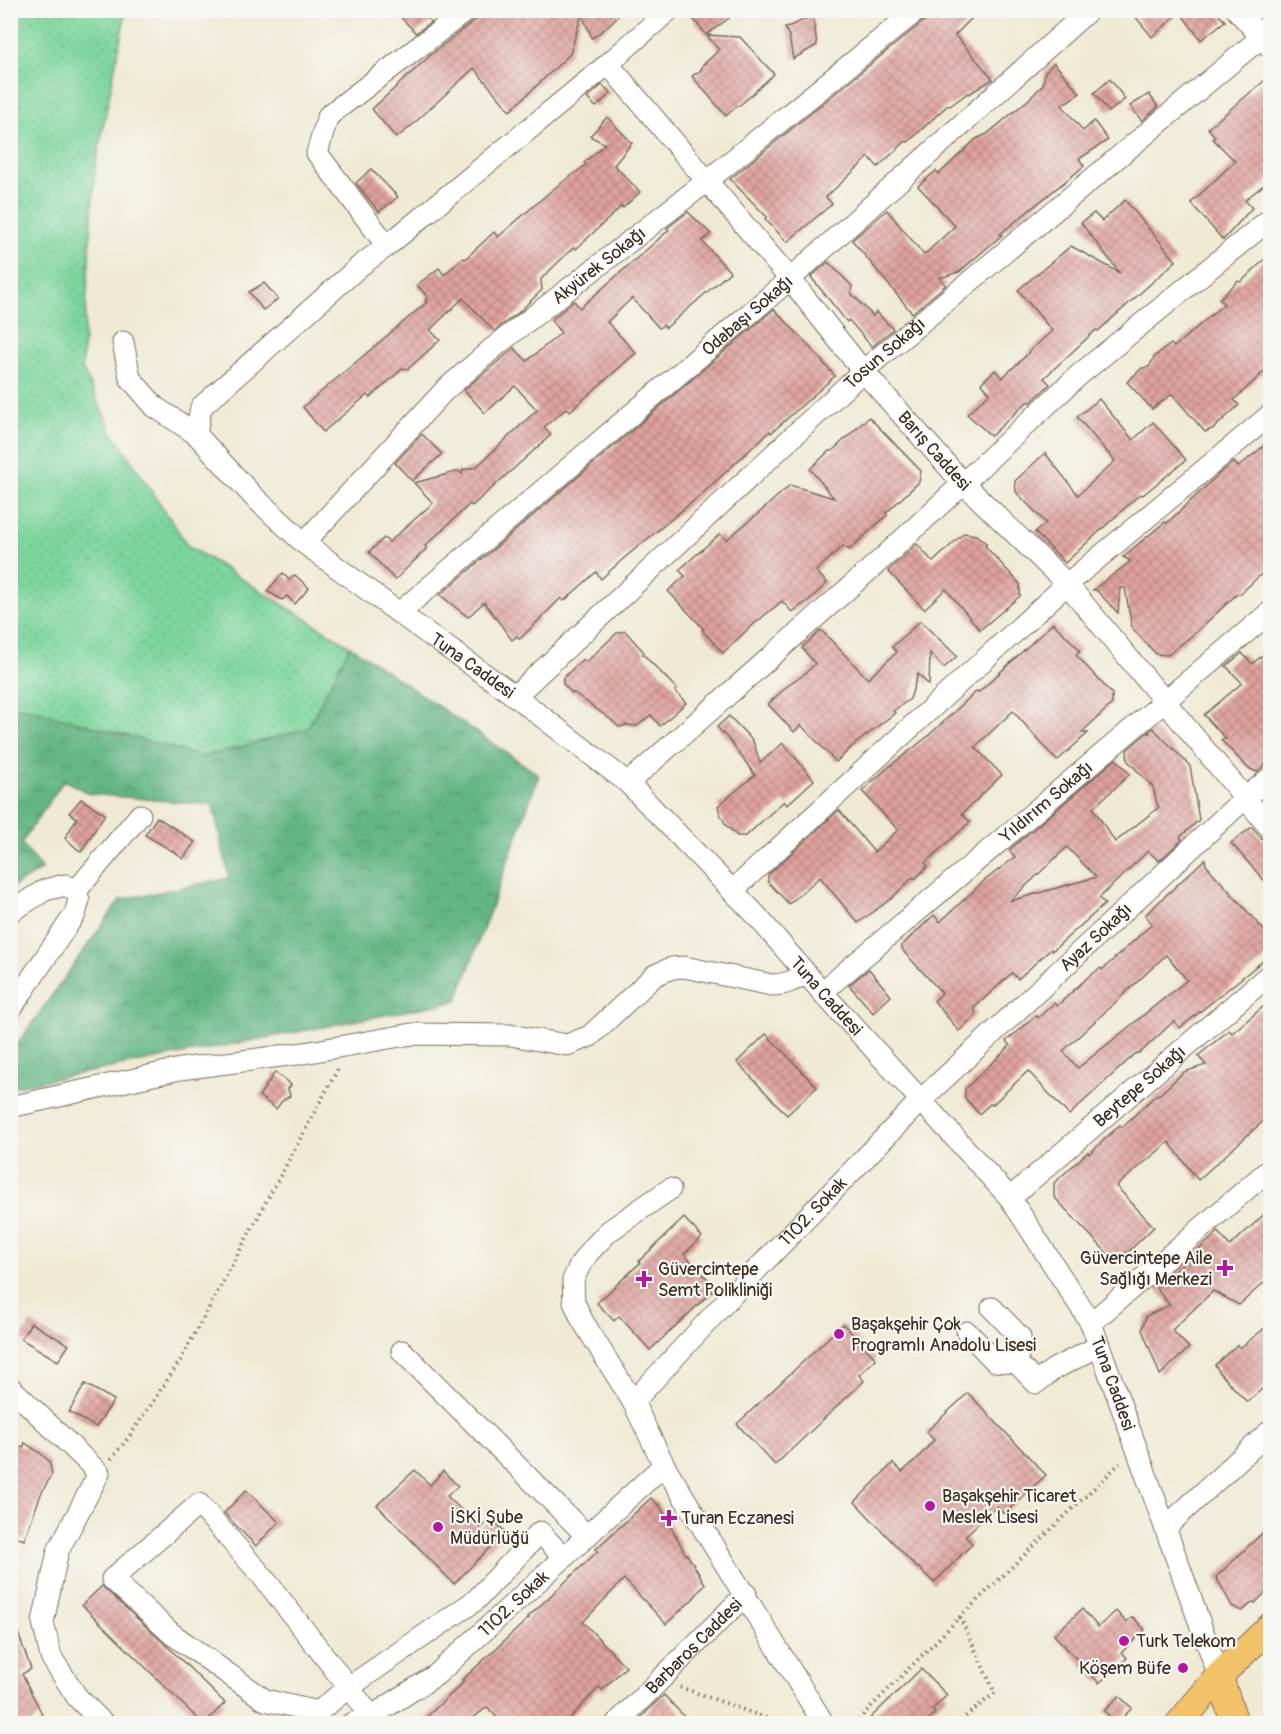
<svg xmlns="http://www.w3.org/2000/svg" width="1281" height="1734" font-family="Pangolin,sans-serif">
	<style>
		.grass { fill: url(#grass-dots); stroke: #5b805c; stroke-width: 1.5 }
		.forest { fill: url(#forest-crowns); stroke: #507050; stroke-width: 1.5 }
		.building { fill: url(#building-cross-hatch); fill-rule: evenodd }
		.lines { fill: none; stroke-linecap: round; stroke-linejoin: round }
		.minor-casing { stroke: #7a6d5e; stroke-width: 23 }
		.major-casing { stroke: #7a6d5e; stroke-width: 29 }
		.path { stroke: #7a6d5e; stroke-width: 4; stroke-dasharray: 1.5 4.5; stroke-linecap: butt }
		.minor { stroke: #fff; stroke-width: 21 }
		.major { stroke: #f2c26a; stroke-width: 27 }
		.poi-dot { fill: #b5179e; stroke: #f6f6f2; stroke-width: 2 }
		.labels { text-anchor: middle; stroke-width: 4.5; stroke-linejoin: round; paint-order: stroke }
		.street-label { font-size: 18px; fill: #3b2a1e; stroke: #f6f6f2 }
		.poi-label { font-size: 18px; fill: #3b2a1e; stroke: #f6f6f2; text-anchor: start }
	</style>
	<defs>
		<pattern id="grass-dots" width="8" height="8" patternUnits="userSpaceOnUse" patternTransform="scale(1.5)"><rect width="8" height="8" fill="#7bd59b"/><path d="M2 2h.1M6 6h.1" fill="none" stroke="#6bb785" stroke-width="1.8" stroke-linecap="round"/></pattern>
		<pattern id="forest-crowns" width="20" height="18" patternUnits="userSpaceOnUse" patternTransform="scale(1.5)"><rect width="20" height="18" fill="#64b683"/><path d="M2 6a3 3 0 1 1 6 0M12 15a3 3 0 1 1 6 0" fill="none" stroke="#54946b"/></pattern>
		<pattern id="building-cross-hatch" width="8" height="8" patternUnits="userSpaceOnUse" patternTransform="scale(1.5)"><rect width="8" height="8" fill="#e0a39f"/><path d="M0 0l8 8M0 8l8-8" fill="none" stroke="#b78581"/></pattern>
	</defs>
	<rect width="100%" height="100%" fill="#f6f6f2"/>
	<filter id="ink" filterUnits="userSpaceOnUse"><feTurbulence type="fractalNoise" baseFrequency=".0167" numOctaves="2"/><feDisplacementMap in="SourceGraphic" scale="12" xChannelSelector="R" yChannelSelector="G"/><feConvolveMatrix kernelMatrix="1 2 1 2 8 2 1 2 1" color-interpolation-filters="sRGB"/></filter>
	<filter id="wash" filterUnits="userSpaceOnUse"><feTurbulence type="fractalNoise" baseFrequency=".008" numOctaves="4" result="noise"/><feDisplacementMap in="SourceGraphic" scale="24" xChannelSelector="R" yChannelSelector="G"/><feGaussianBlur stdDeviation="1.35" result="paint"/><feColorMatrix in="noise" values="0 0 0 0 0 0 0 0 0 0 0 0 0 0 0 0 0 1.4 0 .05"/><feComposite in="paint" operator="in"/></filter>
	<g filter="url(#wash)">
		<rect width="100%" height="100%" fill="#f0ead4"/>
		<path class="grass" d="M11 11H126L95 168 82 368 111 430 188 546 350 646 307 729 203 757 23 707 11 711Z"/>
		<path class="forest" d="M350 646 539 775 457 1001 11 1087V1053L120 900 229 878 213 805 90 794 64 780 21 843 42 869 11 888V711L23 707 203 757 307 729Z"/>
		<g id="blocks">
			<g class="building">
				<path d="M394 10H421L431 22 416 33Z"/>
				<path d="M481 10H624L607 27 592 38 582 14 570 54 510 111 474 68 409 128 396 138 372 109 434 52 475 20Z"/>
				<path d="M686 10H740L706 35 740 37 774 74 739 106H737L726 116 692 76 701 70 703 65 719 50Z"/>
				<path d="M933 10H980L955 35 993 79 969 94 968 93 950 106 948 105 908 142 906 141 878 167 869 157 826 197 832 204 787 242 765 219 767 217 730 179 925 20Z"/>
				<path d="M1130 10H1214L1225 21 1201 40 1180 12 1152 37Z"/>
				<path d="M813 16 817 45 793 59 789 36 785 28Z"/>
				<path d="M1054 63 1080 93 1062 105 1083 131 1094 121 1108 140 1079 159 1084 166 1000 234 1002 235 959 272 939 278 946 285 912 313 852 240 887 210 924 255 955 226 918 186 936 171 939 174 976 139 987 134 1028 100 1043 85 1045 72Z"/>
				<path d="M1270 76V180L1245 200 1252 208 1223 240 1191 203 1235 161 1213 139 1215 137 1208 128Z"/>
				<path d="M1110 79 1125 99 1109 112 1094 93Z"/>
				<path d="M602 85 611 93 596 107 587 98Z"/>
				<path d="M1149 94 1158 107 1142 121 1130 106Z"/>
				<path d="M607 117 632 143 614 165 640 192 623 208 622 206 576 249 574 247 541 279 542 290 518 313 494 331 463 298 430 330 440 340 408 369 403 368 370 398 367 395 323 432 303 407 427 302 425 300 428 297 417 285 439 268 444 275 463 258 465 259 494 232 498 237 552 190 586 165 584 163 605 144 590 136Z"/>
				<path d="M371 169 398 197 379 212 356 183Z"/>
				<path d="M1125 200 1176 261 1098 331 1096 330 1044 378 1050 384 1030 403 1028 401 991 436 967 414 990 393 981 383 995 370 1002 378 1029 353 1028 352 1052 331 1018 290 1071 246 1120 273 1081 223 1094 213 1102 221Z"/>
				<path d="M688 212 711 234 702 241 730 272 666 328 663 325 659 328 632 298 607 322 636 353 570 411 567 408 544 427 551 435 472 506 470 504 425 546 427 548 395 580 369 552 384 538 389 542 433 503 414 483 459 471 462 474 463 470 476 467 537 410 515 386 485 413 464 390 514 348 527 361 561 333 551 320 574 301 580 308 669 230 667 228Z"/>
				<path d="M1270 254V366L1234 400 1239 405 1214 428 1205 432 1172 394 1152 409 1127 382 1142 368 1149 367 1155 356 1171 344 1174 347 1224 304 1219 299 1238 281 1241 282Z"/>
				<path d="M828 262 852 286 851 293 873 316 876 312 893 329 872 347 849 320 847 322 811 277Z"/>
				<path d="M264 283 278 299 263 310 249 292Z"/>
				<path d="M774 309 809 346 835 376 771 433 770 431 702 494 623 559 601 579 596 572 564 601 561 598 520 639 517 636 512 640 484 602 468 617 440 595Z"/>
				<path d="M1099 399 1133 440 1153 422 1186 460 1143 495 1140 494 1065 563 1035 532 1046 523 1016 492 1015 481 1045 453 1078 495 1115 461 1077 417Z"/>
				<path d="M869 417 921 471 919 482 886 513 887 515 849 550 843 546 816 571 827 583 809 600 792 612 782 601 747 630 723 653 702 630 704 629 668 591 685 576 679 570 720 534 726 540 760 512 790 485 834 498 810 469 829 451H832Z"/>
				<path d="M422 434 442 454 412 481 395 463Z"/>
				<path d="M1270 441V566L1240 594H1237L1195 633 1168 655 1156 654 1132 628 1125 588H1120L1118 613 1097 591 1098 590H1093L1131 561 1123 557 1165 522 1167 523 1219 474 1234 462 1238 467Z"/>
				<path d="M964 533 976 535 987 544 985 546 1020 584V596L980 630 946 589 924 609 888 571 917 544 933 562Z"/>
				<path d="M283 573 289 580 295 575 309 588 295 604 287 596 282 600 267 591Z"/>
				<path d="M920 621 957 656 944 668 930 653 929 685 918 674 910 699 893 711 895 713 855 744 836 762 801 725 794 732 768 704 793 681 801 677 815 664 802 648 821 630 868 679 897 652 892 647Z"/>
				<path d="M1053 623 1080 650 1076 655 1112 694V704L1081 733H1088L1057 761 1013 711 975 747 1002 775 962 814 970 822 925 863 928 866 915 879 913 877 892 898 858 923 820 877 789 904 768 882V875L839 810 874 852 898 830 862 791 884 771 927 737 977 691 979 692Z"/>
				<path d="M625 631 644 652 643 654 677 689 675 691 686 703 660 726 651 715 637 726 626 725 619 727 610 719 574 693 573 694 563 684V678L583 659 586 662 617 633Z"/>
				<path d="M1270 649V760L1257 772 1248 768 1221 740 1226 739 1204 715 1242 683 1226 666 1242 653 1252 664Z"/>
				<path d="M729 716 753 741 760 763 783 743 814 780 787 805 784 801 746 836H737L726 825 720 814 718 806 755 775 730 741 717 727Z"/>
				<path d="M1153 728 1190 766 1199 820 1180 837 1182 840 1159 861 1148 851 1099 898 1105 904 1052 951 1051 949 1018 979 1012 973 974 1008 976 1015 959 1031 934 1001 942 993 904 952 901 946 934 915 940 922 984 881 1015 857 1009 850 1116 759 1130 774 1093 808 1115 842 1159 807 1157 804 1153 787 1128 761 1127 750 1148 732 1150 734 1149 731ZM1067 847 1096 877 1010 901Z"/>
				<path d="M81 799 105 814 81 852 65 838 77 818 69 813Z"/>
				<path d="M157 817 195 842 183 859 176 853 145 835Z"/>
				<path d="M1252 827 1270 848V887L1231 843Z"/>
				<path d="M1205 859 1206 865 1270 937V955L1180 1028 1174 1021 1141 1052 1135 1054 1069 1115 1028 1071 992 1105 990 1104 979 1114 965 1098V1089L1010 1046 1006 1041 1036 1016 1038 1018 1054 1003 1057 1006 1088 977 1101 968 1102 970 1152 924 1145 915ZM1166 955 1187 980 1078 1068 1063 1051Z"/>
				<path d="M869 969 891 996 873 1013 849 985Z"/>
				<path d="M1270 1001V1115L1198 1180 1169 1142 1116 1186 1154 1227 1128 1252 1120 1255 1110 1256 1054 1197V1183L1088 1152 1089 1154 1120 1125 1122 1127 1156 1095 1160 1094 1184 1072 1206 1065 1198 1056 1229 1030 1232 1033Z"/>
				<path d="M766 1034 817 1087 787 1115 737 1062Z"/>
				<path d="M275 1072 291 1085 288 1089 290 1096 282 1101 276 1109 259 1096Z"/>
				<path d="M1270 1209V1277L1239 1305 1213 1291 1172 1330 1189 1348 1160 1375 1142 1329 1146 1316 1170 1305 1156 1288 1218 1232 1230 1246Z"/>
				<path d="M684 1218 702 1237 684 1254 716 1288 650 1350 619 1316 614 1321 597 1303 640 1263 639 1261Z"/>
				<path d="M31 1323 69 1345 58 1361 21 1339Z"/>
				<path d="M843 1324 876 1359 859 1375 864 1381 775 1465 737 1424Z"/>
				<path d="M1270 1324V1382L1247 1402 1220 1373 1215 1365 1237 1345 1240 1348Z"/>
				<path d="M85 1384 114 1400 96 1427 69 1412Z"/>
				<path d="M968 1393 1046 1475 1004 1514 997 1506 965 1536 972 1544 934 1583 918 1567 917 1568 855 1502 893 1463 902 1472 916 1460 934 1440 926 1432Z"/>
				<path d="M10 1441 23 1448 25 1443 40 1453 49 1461 52 1474 41 1494 24 1540 10 1534Z"/>
				<path d="M415 1470 430 1485 443 1471 458 1486 447 1496 480 1528 492 1518 505 1532 454 1584 377 1505Z"/>
				<path d="M246 1490 279 1522 256 1546 224 1513Z"/>
				<path d="M651 1498 660 1506 686 1555 687 1554 705 1584 693 1599 666 1624 624 1579 583 1622 626 1667 602 1690 599 1687 565 1724H503L487 1707 466 1724H419L464 1682 462 1680 529 1618 528 1617 598 1551 596 1549Z"/>
				<path d="M1270 1526V1588L1255 1603 1253 1602 1242 1611 1232 1606 1216 1577Z"/>
				<path d="M102 1586 166 1645 225 1703 203 1724 82 1605Z"/>
				<path d="M1082 1609 1098 1627 1116 1611 1126 1622 1133 1617 1145 1630 1122 1652 1127 1658 1099 1683 1054 1635Z"/>
				<path d="M10 1619H13L31 1669 22 1674 42 1714 30 1724H16L10 1715Z"/>
				<path d="M921 1669 947 1695 932 1710 935 1713 924 1724H864Z"/>
				<path d="M664 1695 691 1724H635L655 1703Z"/>
				<path d="M1119 1696 1132 1708 1117 1723 1104 1711Z"/>
			</g>
		</g>
	</g>
	<g filter="url(#ink)">
		<use href="#blocks" fill-opacity="0" stroke="#7a6d5e" stroke-width="1.5"/>
		<g class="lines">
			<g class="minor-casing">
				<g id="minor">
					<path d="M1237 10 1270 47"/>
					<path id="s1" d="M608 64 790 279 863 371 963 483 1067 584 1270 828"/>
					<path d="M387 246 317 153 328 116 467 10"/>
					<path id="s2" d="M123 342 130 378 155 407 196 434 253 496 304 543 399 613 515 696 628 783 756 915 822 992 1010 1198 1091 1323 1219 1676"/>
					<path d="M196 434 201 407 361 265 387 246 608 64 669 10"/>
					<path id="s3" d="M304 543 444 391 493 348 707 181 917 10"/>
					<path id="s4" d="M399 613 790 279 1089 10"/>
					<path id="s5" d="M515 696 863 371 1270 30"/>
					<path d="M628 783 885 556 1079 375 1270 219"/>
					<path d="M76 891 140 815"/>
					<path d="M732 891 1067 584 1270 415"/>
					<path d="M10 912 45 890 65 885 76 891"/>
					<path id="s6" d="M822 992 1270 612"/>
					<path d="M10 1010 75 914 79 900 76 891"/>
					<path d="M10 1107 180 1069 304 1053 412 1034 510 1035 567 1045 590 1036 655 975 672 968 684 967 772 985C786 985 795 980 806 973"/>
					<path d="M670 1189 609 1231 589 1252 580 1265 573 1280 574 1302 582 1320 633 1402 664 1465 824 1724"/>
					<path id="s7" d="M1010 1198 1270 974"/>
					<path d="M992 1308 1020 1337 1017 1363 1036 1383 1054 1369 1099 1346"/>
					<path d="M1091 1323 1270 1169"/>
					<path d="M967 1332 995 1361 1017 1363"/>
					<path d="M402 1351 587 1536"/>
					<path d="M10 1387 99 1473 58 1551 43 1622 51 1657 77 1697 104 1724"/>
					<path id="s8" d="M633 1402 733 1294 921 1100 1245 798 1270 778"/>
					<path d="M1165 1528 1270 1431"/>
					<path id="s9" d="M351 1724 372 1716 436 1675 664 1465"/>
					<path d="M377 1724 263 1577 199 1504 112 1579 172 1634 265 1700 318 1712 349 1687 476 1600 540 1532 564 1558"/>
					<path id="s10" d="M616 1724 746 1594"/>
				</g>
			</g>
			<g class="major-casing">
				<g id="major">
					<path d="M1219 1676 1235 1724"/>
					<path d="M1179 1724 1219 1676 1270 1627"/>
				</g>
			</g>
			<g class="path">
				<path d="M111 1459 129 1437 180 1361 339 1067"/>
				<path d="M680 1687 783 1724"/>
				<path d="M854 1724 960 1617 1120 1463"/>
				<path d="M956 1724 995 1693 960 1617"/>
			</g>
			<use href="#minor" class="minor"/>
			<use href="#major" class="major"/>
		</g>
	</g>
	<g class="poi-dot">
		<path d="M1222 1259h6v6h6v6h-6v6h-6v-6h-6v-6h6z"/>
		<path d="M641 1270h6v6h6v6h-6v6h-6v-6h-6v-6h6z"/>
		<circle cx="839" cy="1334" r="6"/>
		<circle cx="930" cy="1506" r="6"/>
		<path d="M666 1509h6v6h6v6h-6v6h-6v-6h-6v-6h6z"/>
		<circle cx="438" cy="1527" r="6"/>
		<circle cx="1124" cy="1641" r="6"/>
		<circle cx="1183" cy="1668" r="6"/>
	</g>
	<g class="labels">
		<g class="street-label">
			<text dy="6" stroke="none"><textPath href="#s3" startOffset="406">Akyürek Sokağı</textPath></text>
			<text dy="6" stroke="none"><textPath href="#s4" startOffset="458">Odabaşı Sokağı</textPath></text>
			<text dy="6" stroke="none"><textPath href="#s5" startOffset="504">Tosun Sokağı</textPath></text>
			<text dy="6" stroke="none"><textPath href="#s1" startOffset="506">Barış Caddesi</textPath></text>
			<text dy="6" stroke="none"><textPath href="#s2" startOffset="486">Tuna Caddesi</textPath></text>
			<text dy="6" stroke="none"><textPath href="#s6" startOffset="294">Yıldırım Sokağı</textPath></text>
			<text dy="6" stroke="none"><textPath href="#s8" startOffset="656">Ayaz Sokağı</textPath></text>
			<text dy="6" stroke="none"><textPath href="#s2" startOffset="972">Tuna Caddesi</textPath></text>
			<text dy="6" stroke="none"><textPath href="#s7" startOffset="171">Beytepe Sokağı</textPath></text>
			<text dy="6" stroke="none"><textPath href="#s8" startOffset="262">1102. Sokak</textPath></text>
			<text dy="6" stroke="none"><textPath href="#s2" startOffset="1458">Tuna Caddesi</textPath></text>
			<text dy="6" stroke="none"><textPath href="#s9" startOffset="204">1102. Sokak</textPath></text>
			<text dy="6" stroke="none"><textPath href="#s10" startOffset="110">Barbaros Caddesi</textPath></text>
		</g>
		<g class="poi-label">
			<text x="1212" y="1264" text-anchor="end">Güvercintepe Aile<tspan x="1212" dy="21">Sağlığı Merkezi</tspan></text>
			<text x="658" y="1275">Güvercintepe<tspan x="658" dy="21">Semt Polikliniği</tspan></text>
			<text x="851" y="1330">Başakşehir Çok<tspan x="851" dy="21">Programlı Anadolu Lisesi</tspan></text>
			<text x="942" y="1502">Başakşehir Ticaret<tspan x="942" dy="21">Meslek Lisesi</tspan></text>
			<text x="450" y="1523">İSKİ Şube<tspan x="450" dy="21">Müdürlüğü</tspan></text>
			<text x="681" y="1524">Turan Eczanesi</text>
			<text x="1136" y="1647">Turk Telekom</text>
			<text x="1171" y="1674" text-anchor="end">Köşem Büfe</text>
		</g>
	</g>
	<rect width="1281" height="1734" fill="none" stroke="#f6f6f2" stroke-width="36"/>
</svg>
